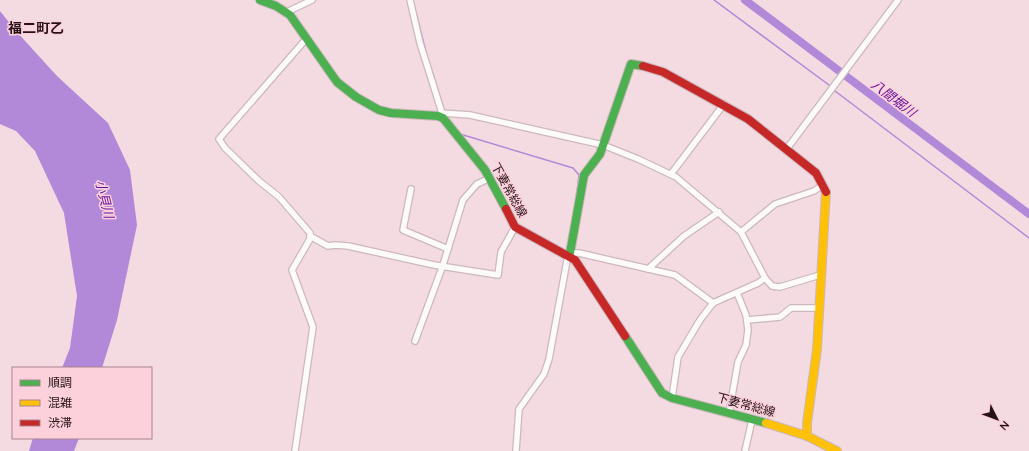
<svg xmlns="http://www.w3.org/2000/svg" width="1029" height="451" font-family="Quicksand,'Noto Sans JP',sans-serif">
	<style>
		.water { fill: #b288d9 }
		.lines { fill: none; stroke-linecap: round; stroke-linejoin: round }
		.stream { stroke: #b288d9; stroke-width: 1.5 }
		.river { stroke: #b288d9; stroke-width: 8 }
		.street-casing { stroke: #ccb8bd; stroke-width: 8 }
		.fast-casing { stroke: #ccb8bd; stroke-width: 10 }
		.slow-casing { stroke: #ccb8bd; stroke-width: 10 }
		.jam-casing { stroke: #ccb8bd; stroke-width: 10 }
		.street { stroke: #fdfafa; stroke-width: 5.5 }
		.fast { stroke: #4caf50; stroke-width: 8 }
		.slow { stroke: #ffc107; stroke-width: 8 }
		.jam { stroke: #c62828; stroke-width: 8 }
		.labels { text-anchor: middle; stroke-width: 3; stroke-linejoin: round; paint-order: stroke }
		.street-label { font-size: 12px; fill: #251217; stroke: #fdd1db }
		.water-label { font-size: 13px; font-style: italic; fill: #5e0e9d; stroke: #fdd1db }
		.quarter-label { font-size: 14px; font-weight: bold; fill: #251217; stroke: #fdd1db }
	</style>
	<rect width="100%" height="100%" fill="#f3dbe1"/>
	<g class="water">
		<path d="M0 11 16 31 57 76 108 123 130 170 137 225 117 320 102 368H62L70 348 77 296 64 213 35 151 16 131 0 124Z"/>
		<path d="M33 438H79L74 451H29Z"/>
	</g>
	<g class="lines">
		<g class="stream">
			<path d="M714 0 829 85"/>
			<path d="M414 5 426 52"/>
			<path d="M432 71 441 101"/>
			<path d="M835 91 1029 238"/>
			<path d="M460 134 573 168 579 175 576 199"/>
		</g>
		<path class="river" d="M745 0 1029 214"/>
		<g class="street-casing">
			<g id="street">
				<path d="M410 0 420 43 442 113 441 116"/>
				<path d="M287 12 312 0"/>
				<path d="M442 113 470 115 603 145 638 159 676 177 741 232 765 278 772 286 780 287 820 275"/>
				<path d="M786 150 898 0"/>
				<path d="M671 174 724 104"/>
				<path d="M411 189 403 230 448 249"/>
				<path d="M741 232 775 204 814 191 823 185"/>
				<path d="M310 236 328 246 335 245 348 246 434 265 498 275 501 252 515 227"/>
				<path d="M570 253H579L675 275 713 303"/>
				<path d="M648 269 684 236 719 212"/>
				<path d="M747 320 780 317 791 308H819"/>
				<path d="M415 341 443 265 463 200 477 184 490 178"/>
				<path d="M672 398 678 357 700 320 713 303 758 283 765 278"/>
				<path d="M729 413 738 362 746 345 748 330 746 315 737 293"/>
				<path d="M295 451 313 327 292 270 310 239V233L279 197 259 181 225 148 219 139 307 38"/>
				<path d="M516 451 519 409 544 374 549 359 568 255"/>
				<path d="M745 451 752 420"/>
			</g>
		</g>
		<g class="fast-casing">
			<g id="fast">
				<path d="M260 0 276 6 290 15 337 82 356 97 379 110 391 113 438 116 443 118 485 170 506 209"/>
				<path d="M568 255 570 253 584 175 600 154 631 64 643 66"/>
				<path d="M625 336 662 393 672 398 766 423"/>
			</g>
		</g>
		<g class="slow-casing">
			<g id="slow">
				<path d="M766 423 807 436 837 451"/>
				<path d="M807 436V423L817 349 826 192"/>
			</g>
		</g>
		<g class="jam-casing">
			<g id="jam">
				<path d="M643 66 663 72 748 119 816 173 826 192"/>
				<path d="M506 209 515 227 575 260 625 336"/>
			</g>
		</g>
		<use href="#street" class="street"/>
		<use href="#fast" class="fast"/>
		<use href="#slow" class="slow"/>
		<use href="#jam" class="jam"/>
	</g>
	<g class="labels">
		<g class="street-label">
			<text transform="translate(509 190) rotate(61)" y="4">下妻常総線</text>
			<text transform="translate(746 405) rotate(15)" y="4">下妻常総線</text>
		</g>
		<g class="water-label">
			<text transform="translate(894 98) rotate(37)" y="5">八間堀川</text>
			<text transform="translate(105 199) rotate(76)" y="5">小貝川</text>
		</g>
		<g class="quarter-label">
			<text x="36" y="33">福二町乙</text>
		</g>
	</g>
	<rect x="12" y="367" width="140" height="72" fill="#fdd1db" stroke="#a7858d"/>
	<rect x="20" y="380" width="20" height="6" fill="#4caf50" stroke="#a7858d"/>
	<text x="48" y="387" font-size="12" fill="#251217">順調</text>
	<rect x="20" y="400" width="20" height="6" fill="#ffc107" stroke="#a7858d"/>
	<text x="48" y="407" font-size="12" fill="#251217">混雑</text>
	<rect x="20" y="420" width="20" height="6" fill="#c62828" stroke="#a7858d"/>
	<text x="48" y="427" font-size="12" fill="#251217">渋滞</text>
	<g transform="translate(997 419) rotate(132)" stroke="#fdd1db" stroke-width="3" paint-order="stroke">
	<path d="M0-3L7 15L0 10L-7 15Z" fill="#251217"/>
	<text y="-6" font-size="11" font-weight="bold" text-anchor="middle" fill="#251217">N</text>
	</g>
</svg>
